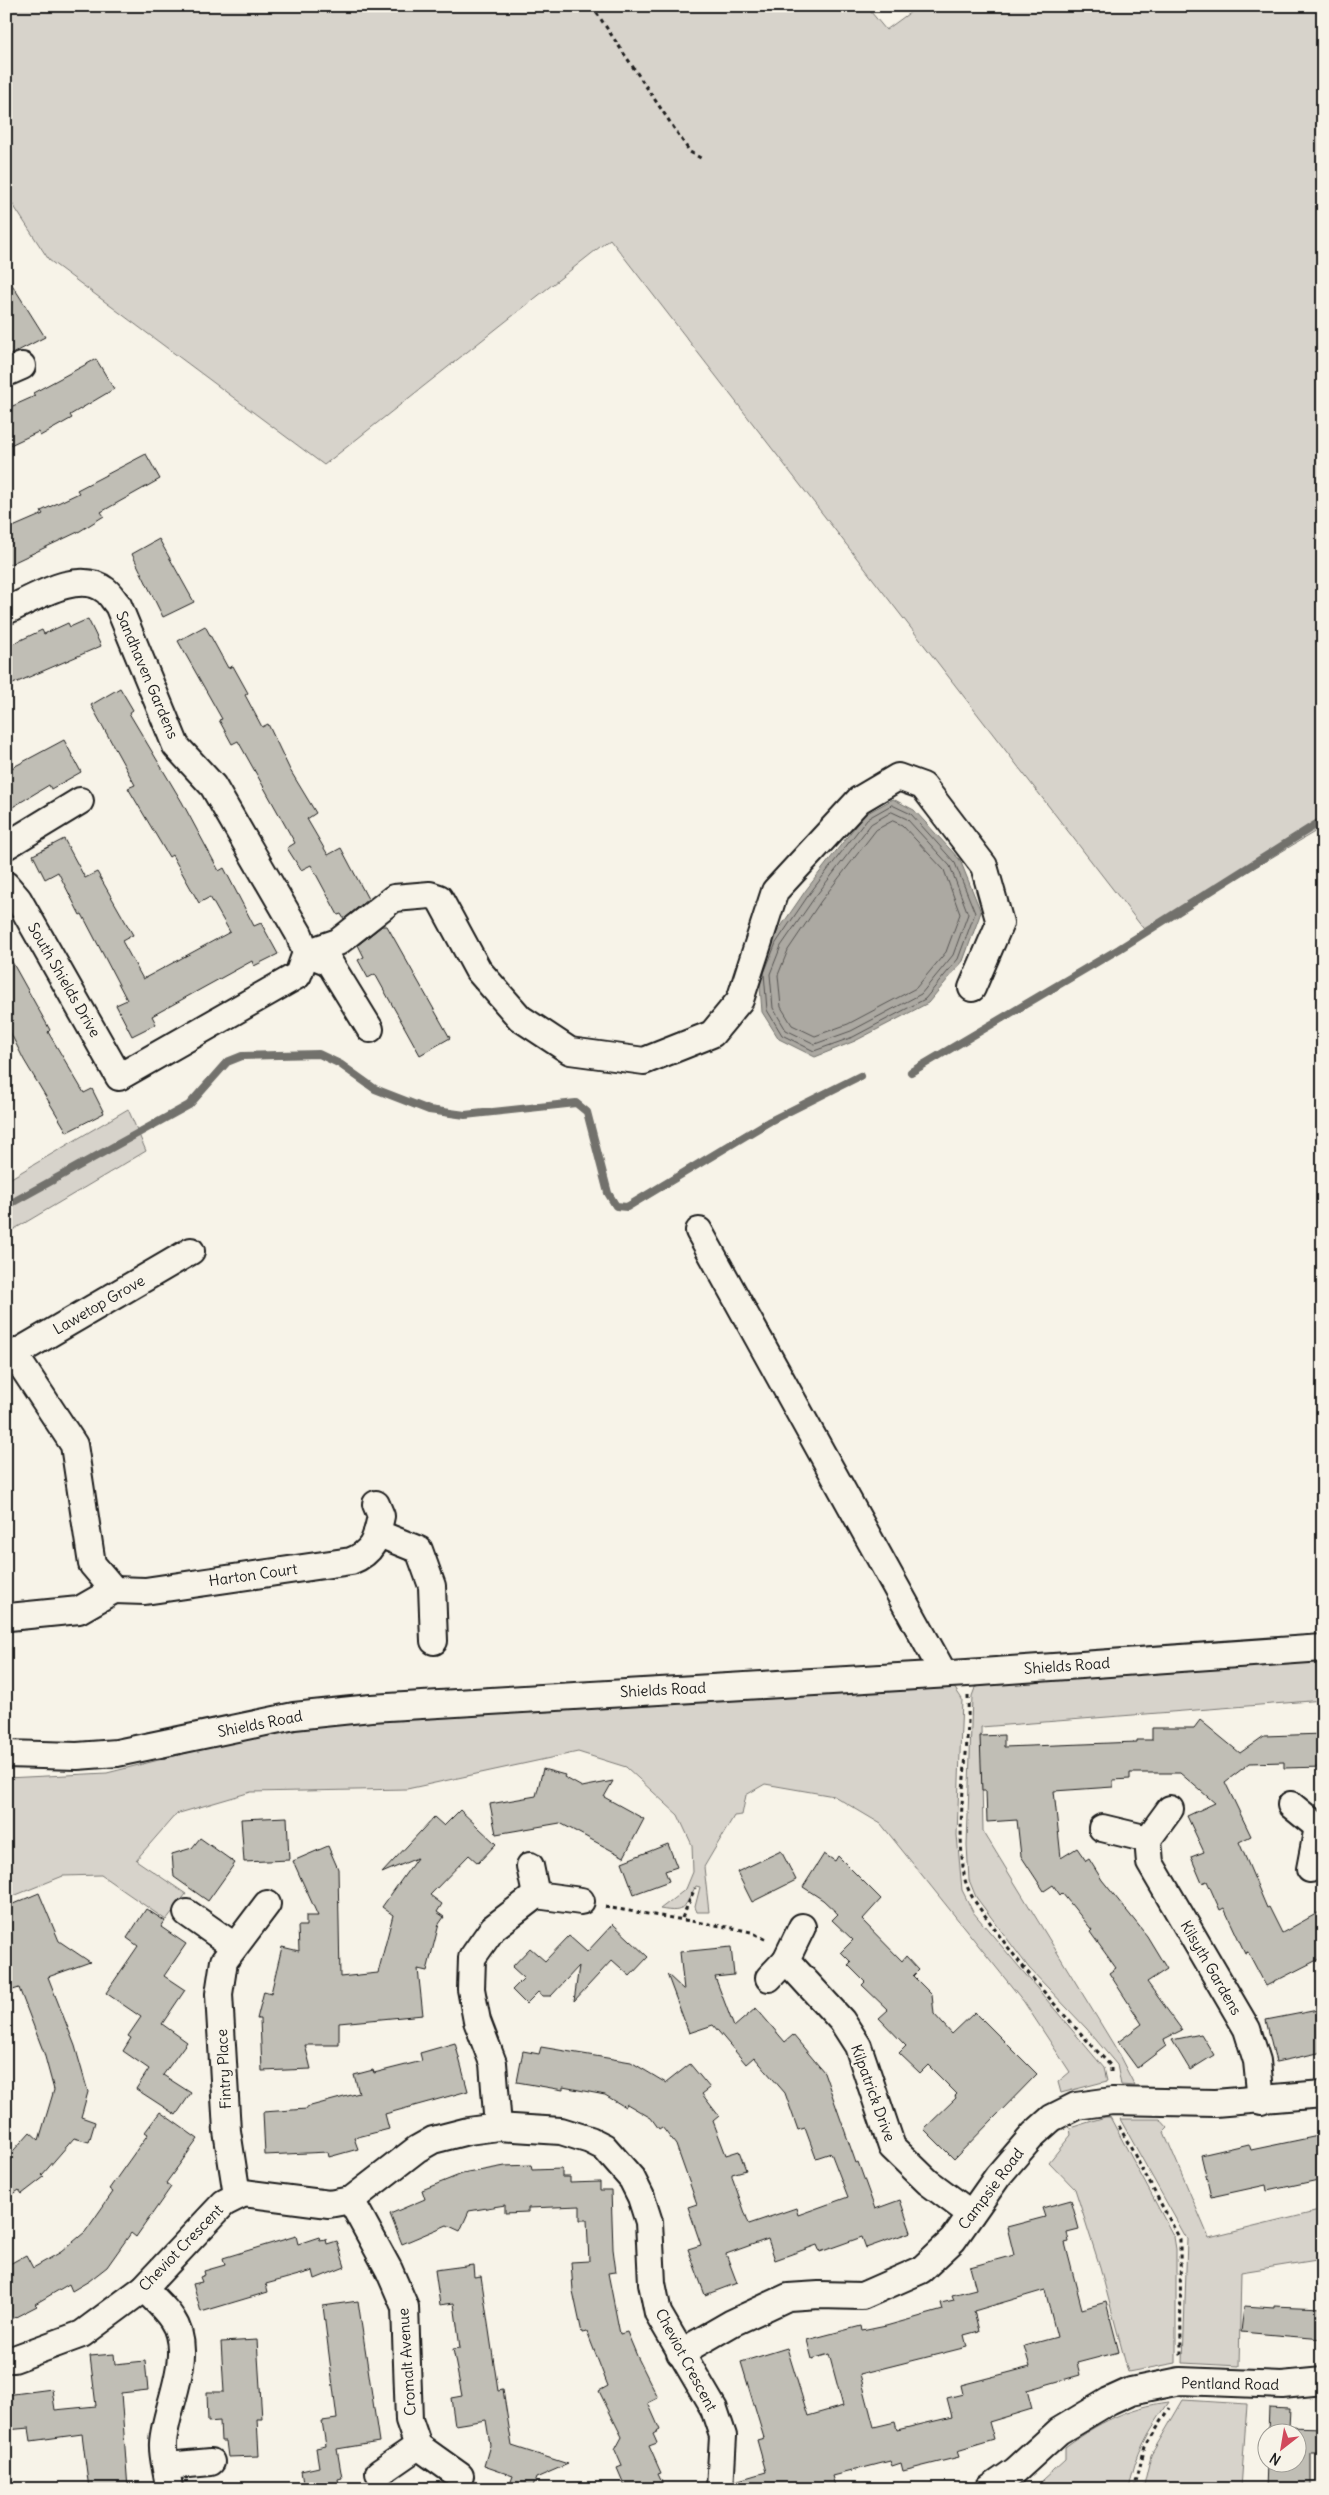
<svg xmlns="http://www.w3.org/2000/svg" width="1329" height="2495" font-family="Delius,sans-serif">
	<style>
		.green { fill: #d7d3cb; stroke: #7a7874 }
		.water { fill: #aca9a2; stroke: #72716c }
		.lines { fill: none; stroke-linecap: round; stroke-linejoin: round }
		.shore { stroke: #565452; stroke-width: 1 }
		.stream { stroke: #72716c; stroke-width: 8 }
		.building { fill: #c0beb5; stroke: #1c1c1c; fill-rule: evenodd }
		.minor-casing { stroke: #1c1c1c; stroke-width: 30 }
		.path { stroke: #1c1c1c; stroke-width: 3; stroke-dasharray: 4 4; stroke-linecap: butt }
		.minor { stroke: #f7f3e8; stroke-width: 26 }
		.labels { text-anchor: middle; stroke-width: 5; stroke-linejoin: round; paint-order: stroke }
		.street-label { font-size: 15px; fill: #1c1c1c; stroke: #f7f3e8 }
	</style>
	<rect width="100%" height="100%" fill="#f7f3e8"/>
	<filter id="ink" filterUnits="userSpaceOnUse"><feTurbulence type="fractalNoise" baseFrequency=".02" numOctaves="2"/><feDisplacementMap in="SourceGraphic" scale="10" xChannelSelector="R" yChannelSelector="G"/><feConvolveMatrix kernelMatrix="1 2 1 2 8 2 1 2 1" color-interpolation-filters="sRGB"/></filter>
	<g filter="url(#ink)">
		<g class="green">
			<path d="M6 6H866L886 30 919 6H1323V827L1146 932 610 239 324 465 49 260 6 194Z"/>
			<path d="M128 1109 146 1151 6 1234V1181Z"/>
			<path d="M1323 1661V1700L981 1727 983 1831 1115 2047 1135 2086 1121 2085 1117 2065 1087 2029 1029 1968 976 1897 969 1880 967 1845 972 1696 975 1688 980 1686Z"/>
			<path d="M952 1684 962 1699 957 1835 962 1890 973 1912 1104 2068 1107 2081 1061 2093 1058 2082 1070 2072 1024 2002 881 1824 834 1796 765 1784 746 1795 742 1815 734 1816 704 1867 709 1912H697L695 1907 700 1887 696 1886C683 1907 687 1914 660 1909L686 1889 693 1872 692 1845 678 1815 626 1767 578 1752 407 1789 251 1792 176 1814 136 1860 186 1894 166 1920 101 1875 63 1876 6 1899V1778L107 1773 274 1731 526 1707Z"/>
			<path d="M1105 2117H1110L1174 2237 1176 2249V2363L1128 2372 1100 2267 1075 2189 1049 2162 1071 2135 1070 2128Z"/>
			<path d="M1120 2119H1160L1168 2128 1164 2132 1209 2238 1323 2210V2259L1241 2272 1239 2366 1183 2363 1187 2239Z"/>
			<path d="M1183 2400 1247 2404 1241 2489H1143L1151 2455Z"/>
			<path d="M1169 2402C1149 2431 1135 2453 1129 2489H1033L1065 2460V2447C1097 2423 1129 2407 1169 2402Z"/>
		</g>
		<path class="water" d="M893 799 914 810 960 860 981 912 963 961 928 1003 855 1041 815 1057 779 1039 762 1012 759 973 771 941 806 890 864 815Z"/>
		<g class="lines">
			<g class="shore">
				<path d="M892 805 911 814 955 863 975 913 958 959 925 999 853 1037 814 1051 782 1035 767 1010 764 973 776 943 810 893 867 819Z"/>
				<path d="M892 812 907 819 950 866 968 914 953 955 921 994 851 1031 815 1044 786 1030 773 1008 770 974 781 946 815 897 871 824Z"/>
				<path d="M893 821 902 825 944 870 960 914 946 952 916 988 848 1024 815 1036 792 1025 781 1007 778 975 788 950 821 901 876 830Z"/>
			</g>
			<g class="stream">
				<path d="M911 1072 1119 949 1323 820"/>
				<path d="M6 1206 189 1105 227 1062 242 1056 319 1054 340 1064 375 1089 429 1110 465 1115 576 1103 587 1112 608 1193 616 1206 627 1207 770 1121 860 1076"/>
			</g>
		</g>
		<g class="building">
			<path d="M6 275 45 337 6 357Z"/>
			<path d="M96 359 114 389 70 415 72 418 40 436 38 432 6 447V409L35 396 33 393Z"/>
			<path d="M146 454 160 479 101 512 104 516 80 531 6 566V530L43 514 41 511 79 493 77 490Z"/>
			<path d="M159 539 194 602 163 617 132 554Z"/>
			<path d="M88 619 101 646 6 687V647L42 630 44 634 68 623 70 627Z"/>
			<path d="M205 626 228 668 233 666 248 693 245 695 262 727 268 724 290 770 316 813 307 819 328 855 341 848 368 899 344 919 341 914 338 915 311 865 301 870 287 848 295 843 238 741 232 744 219 720 222 719 178 641Z"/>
			<path d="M120 688 133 710 129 713 182 802 219 871 224 868 254 926 261 923 278 954 254 966 252 961 152 1016 156 1024 132 1036 116 1005 127 1000 82 914 80 915 58 872 45 879 33 855 64 839 85 878 97 872 133 935 122 941 143 979 230 932 210 897 199 903 172 855 169 857 128 788 135 785 91 705Z"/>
			<path d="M64 740 81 772 51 789 49 785 6 811V771Z"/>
			<path d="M382 926H387L450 1038 420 1055 375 974 368 978 358 960 364 957 358 945Z"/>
			<path d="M6 951 50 1030 48 1032 84 1093 92 1089 104 1113 67 1132 24 1060 6 1024Z"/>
			<path d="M1200 1720 1240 1753 1264 1736 1323 1734V1767L1284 1768V1762L1250 1763 1225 1782 1251 1836 1239 1842 1267 1908 1269 1907 1282 1933 1323 1910V1957L1266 1986 1248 1952 1245 1953 1224 1908 1220 1910 1207 1881 1202 1883 1191 1857 1204 1852 1187 1816 1215 1803 1180 1773H1130V1779L1113 1780V1787L1054 1791 1061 1858 1077 1848 1086 1861 1089 1859 1102 1880 1147 1936 1167 1969 1147 1982 1182 2030 1164 2039 1166 2046 1137 2068 1118 2042 1142 2024 1109 1973 1116 1968 1090 1932 1092 1930 1062 1893 1060 1895 1053 1885 1044 1891 1021 1856 1017 1820 987 1822 986 1791H982L980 1736 1004 1735V1747L1137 1742V1740H1152V1728H1194Z"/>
			<path d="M543 1769 565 1775 564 1777 582 1787 613 1781 604 1797 644 1819 624 1857 560 1823 496 1834 490 1804 536 1796Z"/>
			<path d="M460 1810 496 1844 478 1863 469 1855 430 1895 442 1904 437 1912 444 1917 439 1924 427 1971 418 1969 423 2015 339 2023V2045H305L311 2069 262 2071 260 2019H257L264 1991 271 1993 282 1947 299 1951 298 1926H306V1916H318L293 1861 328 1846 338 1869 340 1977 378 1973 393 1915 382 1907 417 1858 382 1873 434 1817 444 1826Z"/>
			<path d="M287 1817 289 1860 244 1862 241 1819Z"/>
			<path d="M200 1838 235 1863 208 1901 174 1877 172 1854 192 1848Z"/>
			<path d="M668 1844 677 1867 665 1871 669 1881 634 1894 622 1862Z"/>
			<path d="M781 1851 796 1880 752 1902 737 1872Z"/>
			<path d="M824 1854 835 1861 838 1856 881 1899 862 1920 902 1961 906 1956 919 1970 913 1976 932 1995 934 2014 952 2034 975 2012 1037 2074 954 2159 924 2129 956 2098 955 2096 957 2094 928 2065 920 2073 899 2053 906 2046 879 2018 888 2010 862 1985 865 1982 848 1965 851 1962 841 1952 853 1940 832 1920 838 1914 823 1900 803 1887Z"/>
			<path d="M39 1893 59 1941 90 1962 48 1977 75 2046 88 2092 81 2117 95 2122 89 2142 74 2138 42 2175 44 2177 22 2194 19 2190 6 2199V2159L30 2132 39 2140 54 2090 44 2053 19 1988 10 1991 6 1979V1907Z"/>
			<path d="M146 1909 165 1921 161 1927 186 1944 164 1976 185 1990 162 2024 187 2042 163 2075 191 2093 176 2115 136 2089 149 2069 123 2051 131 2038 128 2036 141 2017 106 1993 138 1946 127 1938Z"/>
			<path d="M613 1924 648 1957 630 1976 612 1960 574 2001 579 1966 551 1996H543L538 1992 526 2004 512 1990 524 1978 512 1967 530 1948 545 1961 569 1936 587 1952Z"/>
			<path d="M731 1947 734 1975 715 1977 734 2027 756 2008 785 2042 793 2035 824 2072 856 2163 858 2162 875 2209 900 2200 911 2232 866 2248 862 2237 820 2252 817 2245 775 2260 768 2239 726 2254 737 2283 705 2295 688 2249 701 2245 688 2207 697 2204 676 2145 662 2127 659 2129 651 2118 627 2104 625 2107 605 2095 563 2087V2090L517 2082 523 2051 539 2054 541 2047 631 2062 666 2083 690 2064 710 2088 702 2094 719 2116 713 2121 726 2155 739 2151 746 2170 732 2174V2177L749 2224 796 2208 798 2215 848 2197 831 2153 816 2158 805 2128 798 2130 785 2093 754 2057 746 2064 713 2025 689 2033 667 1974 684 1990 680 1952Z"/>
			<path d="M1323 2009V2052L1276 2062 1266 2020Z"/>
			<path d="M1201 2034 1214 2055 1190 2070 1172 2040Z"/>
			<path d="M455 2043 468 2091 385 2114 389 2129 354 2138 358 2149 329 2157 328 2152 265 2155 263 2112 307 2109V2107L359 2093 354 2075 373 2070 374 2073 422 2061 420 2053Z"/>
			<path d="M160 2112 198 2139 166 2183 171 2187 136 2237 131 2233 107 2267 89 2281 72 2291 69 2284 35 2304 37 2306 6 2322V2266L26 2255 33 2268 61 2252 85 2232 113 2192 109 2189 148 2134 145 2132Z"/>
			<path d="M1323 2135V2179L1267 2191 1266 2185 1211 2197 1201 2155 1249 2144 1251 2150Z"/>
			<path d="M531 2165 532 2170 562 2169V2177H570V2183L600 2182V2190H611L613 2249 616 2272 608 2273 620 2334 627 2332 637 2356 658 2398 648 2403 660 2430 653 2434 657 2443 649 2446 661 2473 658 2474 665 2489H626L617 2468 622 2466 615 2450 622 2437 599 2391 608 2386 587 2332 582 2333 573 2291 571 2262 589 2261 587 2220H580V2206L528 2208V2212L505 2213V2205L469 2211 460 2231 447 2225 402 2244 390 2214 425 2199 422 2190 462 2174 505 2166Z"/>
			<path d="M1071 2200 1079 2229 1067 2232 1069 2242 1065 2243 1082 2309 1106 2302 1119 2352 1077 2363 1080 2375 1027 2390 1032 2409 989 2422 994 2440 957 2451 959 2457 903 2471 901 2463 892 2466 890 2461 832 2476 836 2489H735V2481L766 2472 757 2440 764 2438 741 2362 787 2348 808 2416 843 2406 829 2354 812 2359 807 2340 861 2326 862 2331 886 2326 943 2310 941 2303 954 2300 952 2295 976 2289 970 2267 1014 2255 1007 2227 1045 2217 1042 2208ZM1045 2290 1057 2337 1024 2346 1030 2367 961 2385 963 2394 947 2398 952 2417 897 2430 895 2422 874 2427 860 2374 967 2347 964 2335 979 2331 974 2311Z"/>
			<path d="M296 2236 298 2244 319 2237 320 2240 326 2239 327 2244 337 2241 345 2267 315 2279 313 2271 266 2284 268 2292 201 2312 193 2284 202 2282 200 2277 205 2275 204 2271 225 2265 223 2258Z"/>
			<path d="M473 2265 474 2277 481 2276 498 2391 503 2390 512 2446 568 2464 536 2478 532 2489 510 2484 513 2476 484 2466 490 2445 486 2420 455 2425 451 2398 462 2396 453 2349 460 2348 454 2303 440 2305 435 2270Z"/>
			<path d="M358 2301 379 2442 337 2449 342 2478 338 2479 339 2484 334 2485 335 2489H304L301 2471 319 2467 316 2448 326 2446 322 2421 337 2419 323 2306Z"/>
			<path d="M1244 2306 1274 2308V2306L1323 2308V2339L1241 2332Z"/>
			<path d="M257 2340 262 2419H257L259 2456 228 2457 226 2441H221L220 2421 208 2422 207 2392H224L221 2342Z"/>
			<path d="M114 2354 115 2364 145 2361 148 2390 121 2393 128 2489H89L82 2434 31 2441 29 2428 6 2430V2395L52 2389 55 2410 96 2406 90 2356Z"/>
			<path d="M1269 2408 1290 2409 1289 2427 1323 2428V2452H1311V2489H1266L1267 2462H1296V2432H1268Z"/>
		</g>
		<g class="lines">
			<g class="minor-casing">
				<g id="minor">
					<path d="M6 373 22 366"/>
					<path d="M6 611C33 599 78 569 105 590 110 593 114 601 118 605L176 746 213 786 299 934 306 953 298 975 119 1077 18 899 6 885"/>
					<path d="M6 846 80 801"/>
					<path d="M306 953 338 942 394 898 430 895 439 898 478 970 520 1018 570 1051 644 1061 712 1034 740 1000 775 891 859 800 898 777 923 786 984 866 1000 923 972 988"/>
					<path d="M306 953 329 962 370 1029"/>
					<path d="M699 1231 944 1674"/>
					<path d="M14 1354 74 1445 92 1564 114 1590 145 1591 351 1561C374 1552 376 1539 381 1516L376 1504"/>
					<path d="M6 1359 191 1251"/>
					<path d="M377 1533 419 1550 432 1586 434 1641"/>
					<path d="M9 1617 79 1610 114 1590"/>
					<path d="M6 1754 77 1756 117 1753 294 1716 371 1708 967 1673 1323 1648"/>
					<path d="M1291 1805 1318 1827 1323 1825"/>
					<path d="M1170 1809 1148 1839 1150 1863 1247 2029 1257 2061 1261 2101"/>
					<path d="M1102 1828 1148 1839"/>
					<path d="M530 1866 536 1895"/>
					<path d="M1310 1869 1318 1827"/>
					<path d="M187 1913 234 1946"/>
					<path d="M802 1927 786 1960 842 2021 858 2046 892 2147 928 2182 971 2214"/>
					<path d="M769 1978 786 1960"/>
					<path d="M498 2127 493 2063 477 2021 471 1989 472 1958 493 1928 536 1895 581 1901"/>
					<path d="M237 2195 227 2131 219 1994 224 1961 267 1904"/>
					<path d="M351 2200 389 2270 405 2307 409 2420 418 2446 460 2476"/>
					<path d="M144 2288C153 2298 165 2308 172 2319 196 2354 165 2407 163 2443 162 2457 168 2474 169 2489"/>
					<path d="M680 2353 732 2323 788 2297 819 2295 862 2296 921 2270 953 2240 998 2176 1034 2134 1052 2118 1076 2106 1112 2101 1215 2103 1323 2094"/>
					<path d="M6 2359H14L82 2334 144 2288 224 2203 244 2193 329 2204 351 2200 417 2149 433 2140 468 2131 498 2127 561 2131 590 2140 604 2147 632 2179 641 2197 649 2222 652 2283 658 2313 714 2409 723 2436 720 2489"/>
					<path d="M167 2466 211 2462"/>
					<path d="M379 2473 418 2446"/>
					<path d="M989 2489 1015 2471 1059 2431 1109 2401 1131 2391 1180 2381 1282 2385 1323 2381"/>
				</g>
			</g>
			<g class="path">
				<path d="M592 6 690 152 704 160"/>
				<path d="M968 1696C970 1756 955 1815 964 1874 966 1892 979 1907 989 1921 1025 1973 1067 2019 1111 2066V2076"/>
				<path d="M605 1907 733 1928 751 1932 767 1940"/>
				<path d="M682 1918 695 1888"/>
				<path d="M1119 2126 1180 2239 1181 2357"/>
				<path d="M1134 2489 1145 2447 1170 2408"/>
			</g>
			<use href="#minor" class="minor"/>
		</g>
	</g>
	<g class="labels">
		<g class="street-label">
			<text transform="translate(147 675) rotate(67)" y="5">Sandhaven Gardens</text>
			<text transform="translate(64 980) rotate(60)" y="5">South Shields Drive</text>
			<text transform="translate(99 1305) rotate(-30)" y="5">Lawetop Grove</text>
			<text transform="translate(253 1575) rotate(-8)" y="5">Harton Court</text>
			<text transform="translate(1067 1666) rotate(-4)" y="5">Shields Road</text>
			<text transform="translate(663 1690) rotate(-3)" y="5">Shields Road</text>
			<text transform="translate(260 1724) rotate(-11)" y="5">Shields Road</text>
			<text transform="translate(1211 1968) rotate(60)" y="5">Kilsyth Gardens</text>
			<text transform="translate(224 2069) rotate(-93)" y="5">Fintry Place</text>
			<text transform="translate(873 2093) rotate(70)" y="5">Kilpatrick Drive</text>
			<text transform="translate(991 2189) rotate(-53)" y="5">Campsie Road</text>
			<text transform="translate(181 2248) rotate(-46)" y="5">Cheviot Crescent</text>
			<text transform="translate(686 2360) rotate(62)" y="5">Cheviot Crescent</text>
			<text transform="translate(407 2362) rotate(-94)" y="5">Cromalt Avenue</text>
			<text transform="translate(1230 2384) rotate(1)" y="5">Pentland Road</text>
		</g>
	</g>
	<rect width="1329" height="2495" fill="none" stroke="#f7f3e8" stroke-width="25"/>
	<rect x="12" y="12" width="1304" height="2470" fill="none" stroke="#1c1c1c" stroke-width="2" filter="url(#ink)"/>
	<g transform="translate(1282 2448) rotate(211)"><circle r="24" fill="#f7f3e8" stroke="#9f9d96"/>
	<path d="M0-4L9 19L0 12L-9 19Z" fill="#d1495b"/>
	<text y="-8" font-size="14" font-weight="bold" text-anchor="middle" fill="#1c1c1c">N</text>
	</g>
</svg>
